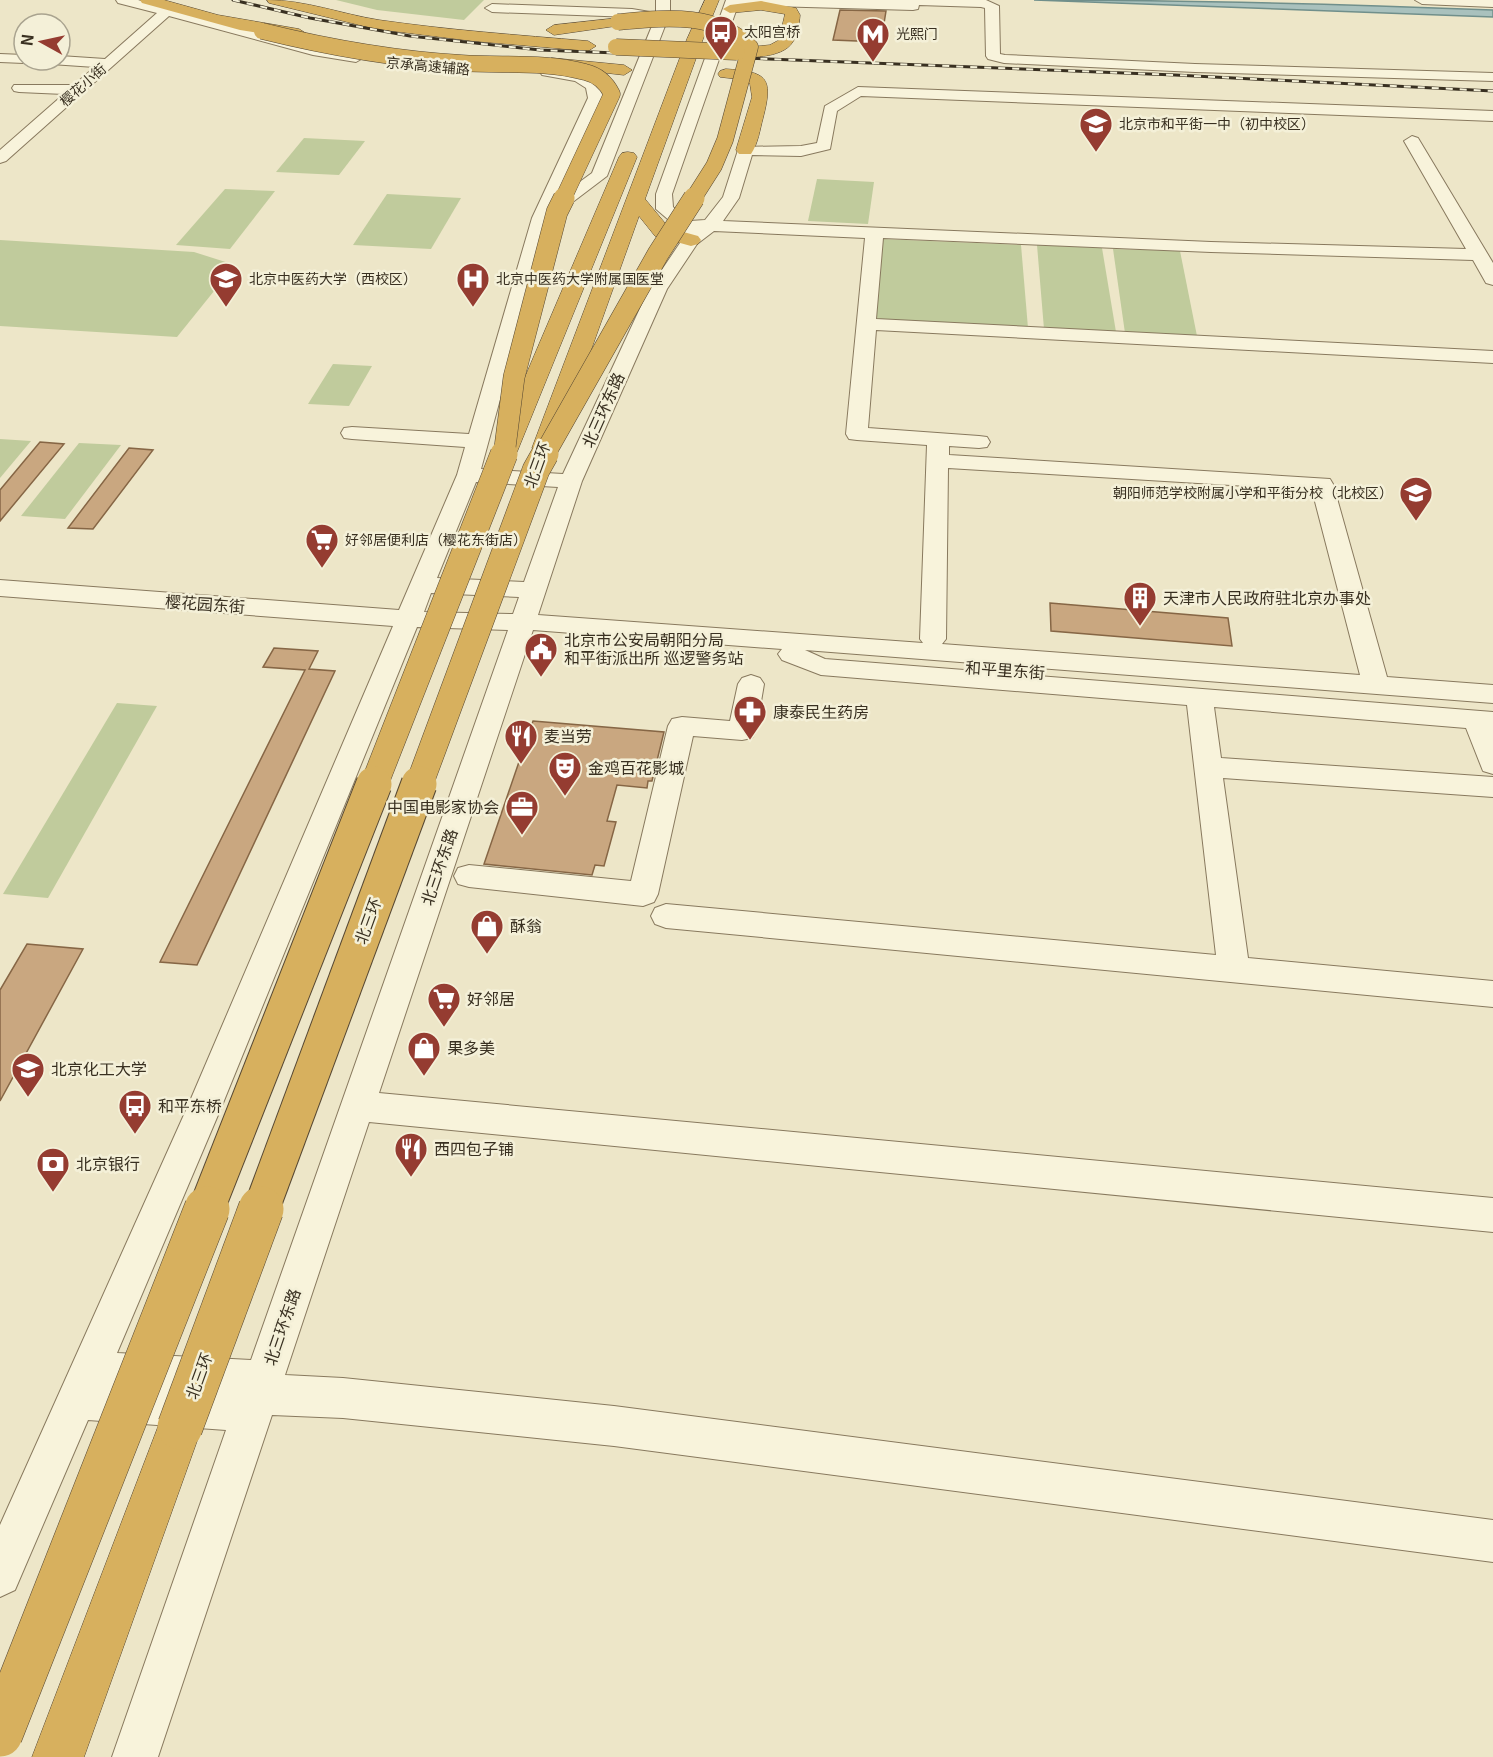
<svg xmlns="http://www.w3.org/2000/svg" width="1493" height="1757" font-family="Georgia,'Noto Sans SC',serif">
	<style>
		.green { fill: #c0cb9c }
		.water { fill: #a9c1bd; stroke: #708f8b; stroke-width: 1.5 }
		.building { fill: #c9a780; stroke: #866645; stroke-width: 1.5 }
		.lines { fill: none; stroke-linecap: round; stroke-linejoin: round }
		.minor-casing { stroke: #88795e; stroke-width: 2 }
		.highway-casing { stroke: #564732; stroke-width: 1 }
		.minor { fill: #f8f3db; fill-rule: evenodd }
		.highway { fill: #d7b05e; fill-rule: evenodd }
		.rail-casing { stroke: #393021; stroke-width: 3 }
		.rail { stroke: #f4f0d8; stroke-width: 2; stroke-dasharray: 7; stroke-linecap: butt }
		.highway-bridge-far4-casing { stroke: #564732; stroke-width: 17; stroke-linecap: butt }
		.highway-bridge-far3-casing { stroke: #564732; stroke-width: 22; stroke-linecap: butt }
		.highway-bridge-far2-casing { stroke: #564732; stroke-width: 28; stroke-linecap: butt }
		.highway-bridge-far1-casing { stroke: #564732; stroke-width: 37; stroke-linecap: butt }
		.highway-bridge-casing { stroke: #564732; stroke-width: 46; stroke-linecap: butt }
		.highway-bridge-far4 { stroke: #d7b05e; stroke-width: 16 }
		.highway-bridge-far3 { stroke: #d7b05e; stroke-width: 21 }
		.highway-bridge-far2 { stroke: #d7b05e; stroke-width: 27 }
		.highway-bridge-far1 { stroke: #d7b05e; stroke-width: 35 }
		.highway-bridge { stroke: #d7b05e; stroke-width: 45 }
		.labels { text-anchor: middle; stroke-width: 5; stroke-linejoin: round; paint-order: stroke }
		.far-poi-label { font-size: 14px; fill: #393021; stroke: #f4f0d8; text-anchor: start }
		.far-street-label { font-size: 14px; fill: #393021; stroke: #f4f0d8 }
		.street-label { font-size: 16px; fill: #393021; stroke: #f4f0d8 }
		.poi-label { font-size: 16px; fill: #393021; stroke: #f4f0d8; text-anchor: start }
	</style>
	<rect width="100%" height="100%" fill="#ede6c8"/>
	<g class="green">
		<path d="M336 0H484L464 20 377 10Z"/>
		<path d="M304 138 365 141 339 175 276 172Z"/>
		<path d="M817 179 874 182 868 224 808 221Z"/>
		<path d="M225 189 275 191 230 249 176 245Z"/>
		<path d="M387 194 461 198 431 249 353 245Z"/>
		<path d="M882 239 1021 245 1028 328 876 320Z"/>
		<path d="M0 240 194 252 235 265 177 337 0 326Z"/>
		<path d="M1037 245 1102 248 1116 332 1044 329Z"/>
		<path d="M1113 249 1180 251 1197 336 1125 333Z"/>
		<path d="M333 364 372 366 349 406 308 404Z"/>
		<path d="M0 439 31 441 0 478Z"/>
		<path d="M79 443 121 445 65 519 21 516Z"/>
		<path d="M117 703 157 706 48 898 3 894Z"/>
	</g>
	<path class="water" d="M1034 0C1188 0 1340 4 1493 10V17Z"/>
	<g class="building">
		<path d="M840 10 886 11 881 42 833 40Z"/>
		<path d="M40 442 64 444 0 521V490Z"/>
		<path d="M129 448 153 450 93 529 68 528Z"/>
		<path d="M1050 603 1228 618 1232 646 1051 631Z"/>
		<path d="M274 648 318 651 309 669 335 671 197 965 160 962 305 670 263 667Z"/>
		<path d="M533 721 664 732 652 781H648L647 788 617 785 607 821 616 822 604 866 595 865 592 875 484 864Z"/>
		<path d="M27 944 83 949 0 1101V990Z"/>
	</g>
	<g class="lines">
		<g class="minor-casing">
			<g id="minor">
				<path d="M116 0H138L314 47 361 55 363 58 356 62 313 55 169 16 6 161 0 163V150L64 94 19 92 14 91 12 88 14 85H74L95 67 51 64 44 60H60V56L105 59 157 13 118 3Z"/>
				<path d="M656 0H670V13L607 176 549 220 481 469 563 474 649 289 682 240 677 227 656 209V194L726 0H986L999 6 1000 54 1005 55 1195 64 1493 73V81L1195 72 1004 63 988 59 986 56 985 8 981 7 919 5 918 9 913 10 738 5 672 194 673 207 690 221 705 220 723 197 739 147 801 146 817 143 825 106 858 87 1493 111V121L861 96 837 111 830 149 801 156 752 155 739 198 723 221 1211 242 1466 249 1404 141 1412 136 1418 138 1493 263V285L1486 283 1473 260 1211 252 883 238 876 319 1493 351V363L876 330 868 428 979 436 987 437 990 442 987 447 979 448 949 446V455L1330 479 1333 484 1387 677 1493 685V703L805 650 825 659 1493 712V774L1483 771 1466 728 1214 707 1221 758 1493 777V797L1223 778 1248 958 1493 981V1007L666 928 655 924 651 916 655 908 666 904 1216 955 1187 705 821 675 782 660 778 654 782 649 533 630 379 1093 1493 1198V1232L369 1122 285 1375 343 1378 614 1406 1493 1520V1562L614 1446 343 1418 272 1415 158 1757H112L226 1430 88 1420 15 1590 0 1597V1525L187 1108 393 626 0 596V580L399 610 457 475 465 447 352 439 344 438 341 433 344 428 352 427 469 434 532 218 588 98 586 88 575 81 542 75 540 72 547 68C572 71 596 70 604 98L559 197 592 173 654 21 632 17 492 12 485 8 492 4 632 9 656 13ZM714 231 865 238 846 434 849 439 857 440 927 445 920 639 923 643 538 615 582 481 667 289 697 244ZM948 468 1312 490 1360 675 942 644 946 639ZM476 482 558 487 524 582 437 578ZM431 593 519 597 513 614 424 612ZM417 627 508 630 251 1360 117 1353 221 1108Z"/>
				<path d="M1415 0H1493V7L1422 4Z"/>
				<path d="M0 54 24 55V60H30L24 63 0 62Z"/>
				<path d="M751 675 760 678 764 684 756 731 752 738 742 740 693 736 658 894 654 902 643 906 469 887 458 884 454 876 458 868 469 865 631 881 668 726 672 719 682 717 730 721 738 684 742 678Z"/>
			</g>
		</g>
		<g class="highway-casing">
			<g id="highway">
				<path d="M140 0H164L218 15 299 29 307 34 299 39 240 30 142 3Z"/>
				<path d="M267 0C306 0 341 14 379 20 448 30 518 35 588 41L596 46 588 51 473 41 376 29 269 3Z"/>
				<path d="M705 0H719L703 39 645 199 669 228 698 236 701 240 698 244 691 246 655 236 639 216 556 448 552 453 544 455 536 453 532 448 687 39Z"/>
				<path d="M761 1 796 8 800 15C799 25 798 35 792 43 782 58 747 59 731 55L729 52 731 49 770 45 779 40 785 14 761 10 730 13 723 9 730 5Z"/>
				<path d="M618 18 623 19 625 22 623 25 554 35 546 30 554 25Z"/>
				<path d="M552 58 624 65 632 70 624 75 546 66 544 63Z"/>
				<path d="M726 69C766 72 774 76 763 118 760 129 758 144 751 154H739L736 150 752 97 750 84 746 80 720 77 718 74 720 71Z"/>
				<path d="M628 152 634 153 637 157 517 452 513 457 505 459 497 457 493 452 619 157 622 153Z"/>
				<path d="M180 1405 196 1411 202 1427 84 1757H32L164 1411Z"/>
			</g>
		</g>
		<use href="#minor" class="minor"/>
		<use href="#highway" class="highway"/>
		<g class="rail-casing">
			<path id="rail" d="M233 0 310 18 410 36 540 50 1175 75 1493 91"/>
		</g>
		<use href="#rail" class="rail"/>
		<g class="highway-bridge-far4-casing">
			<g id="highway-bridge-far4">
				<path d="M618 22C663 18 716 11 750 47L725 140 714 166 693 199"/>
				<path d="M262 31C327 47 394 59 461 63 502 66 545 61 585 72 598 75 606 82 612 94L563 199"/>
				<path d="M616 47 737 52"/>
			</g>
		</g>
		<g class="highway-bridge-far3-casing">
			<g id="highway-bridge-far3">
				<path d="M504 455 514 377 557 212 564 198"/>
				<path d="M544 455 658 254 694 198"/>
			</g>
		</g>
		<g class="highway-bridge-far2-casing">
			<g id="highway-bridge-far2">
				<path d="M374 785 504 454"/>
				<path d="M419 785 536 470 545 454"/>
			</g>
		</g>
		<g class="highway-bridge-far1-casing">
			<g id="highway-bridge-far1">
				<path d="M206 1210 374 784"/>
				<path d="M261 1210 419 784"/>
			</g>
		</g>
		<g class="highway-bridge-casing">
			<g id="highway-bridge">
				<path d="M180 1427 261 1209"/>
				<path d="M0 1734 207 1209"/>
			</g>
		</g>
		<use href="#highway-bridge-far4" class="highway-bridge-far4"/>
		<use href="#highway-bridge-far3" class="highway-bridge-far3"/>
		<use href="#highway-bridge-far2" class="highway-bridge-far2"/>
		<use href="#highway-bridge-far1" class="highway-bridge-far1"/>
		<use href="#highway-bridge" class="highway-bridge"/>
	</g>
	<defs>
		<g id="bus-pin" transform="scale(1.725)"><path d="M0 17L-7.5 6A9.5 9.5 0 1 1 7.5 6Z" fill="#953c31" stroke="#f4f0d8"/><path d="M-5-6H5V4H4V6H2V4H-2V6H-4V4H-5ZM-3.5-4V0h7V-4ZM-3.5 1.2v1.5H-2V1.2ZM2 1.2v1.5H3.5V1.2Z" fill="#fff"/></g>
		<g id="metro-pin" transform="scale(1.725)"><path d="M0 17L-7.5 6A9.5 9.5 0 1 1 7.5 6Z" fill="#953c31" stroke="#f4f0d8"/><path d="M-5.5 5V-5H-3L0 0L3-5H5.5V5H3V-.5L0 4L-3-.5V5Z" fill="#fff"/></g>
		<g id="school-pin" transform="scale(1.725)"><path d="M0 17L-7.5 6A9.5 9.5 0 1 1 7.5 6Z" fill="#953c31" stroke="#f4f0d8"/><path d="M0-5L7-2L0 1L-7-2ZM-4 1L0 2.5L4 1V4Q0 6-4 4Z" fill="#fff"/></g>
		<g id="university-pin" transform="scale(1.725)"><path d="M0 17L-7.5 6A9.5 9.5 0 1 1 7.5 6Z" fill="#953c31" stroke="#f4f0d8"/><path d="M0-5L7-2L0 1L-7-2ZM-4 1L0 2.5L4 1V4Q0 6-4 4Z" fill="#fff"/></g>
		<g id="hospital-pin" transform="scale(1.725)"><path d="M0 17L-7.5 6A9.5 9.5 0 1 1 7.5 6Z" fill="#953c31" stroke="#f4f0d8"/><path d="M-5-5h3v3.5h4V-5h3V5h-3V1.5h-4V5h-3Z" fill="#fff"/></g>
		<g id="supermarket-pin" transform="scale(1.725)"><path d="M0 17L-7.5 6A9.5 9.5 0 1 1 7.5 6Z" fill="#953c31" stroke="#f4f0d8"/><path d="M-6-5.5h2.5l.6 2H6L4.5 2H-2.5L-4.4-4H-6ZM-1.5 3.2a1.3 1.3 0 1 0 .1 0ZM3 3.2a1.3 1.3 0 1 0 .1 0Z" fill="#fff"/></g>
		<g id="building-pin" transform="scale(1.725)"><path d="M0 17L-7.5 6A9.5 9.5 0 1 1 7.5 6Z" fill="#953c31" stroke="#f4f0d8"/><path d="M-4-6H4V6H1V3H-1V6H-4ZM-2.5-4.3h1.7v1.8h-1.7ZM.8-4.3h1.7v1.8H.8ZM-2.5-1h1.7V.8h-1.7ZM.8-1h1.7V.8H.8Z" fill="#fff"/></g>
		<g id="civic-pin" transform="scale(1.725)"><path d="M0 17L-7.5 6A9.5 9.5 0 1 1 7.5 6Z" fill="#953c31" stroke="#f4f0d8"/><path d="M-.6-6.5H3V-4.5H.6V-3L4-1V1h2V6H-6V1h2V-1L-.6-3ZM-1.2 2.5V6h2.4V2.5Z" fill="#fff"/></g>
		<g id="pharmacy-pin" transform="scale(1.725)"><path d="M0 17L-7.5 6A9.5 9.5 0 1 1 7.5 6Z" fill="#953c31" stroke="#f4f0d8"/><path d="M-2-6h4v4h4v4h-4v4h-4v-4h-4v-4h4Z" fill="#fff"/></g>
		<g id="restaurant-pin" transform="scale(1.725)"><path d="M0 17L-7.5 6A9.5 9.5 0 1 1 7.5 6Z" fill="#953c31" stroke="#f4f0d8"/><path d="M-5-6h1v4h1v-4h1v4h1v-4h1v5L-1.5 .5V6h-2V.5L-5-1ZM5-6V6H3V1.5H1.5Q1.5-4 5-6Z" fill="#fff"/></g>
		<g id="theatre-pin" transform="scale(1.725)"><path d="M0 17L-7.5 6A9.5 9.5 0 1 1 7.5 6Z" fill="#953c31" stroke="#f4f0d8"/><path d="M-5-5.5Q0-4 5-5.5V0Q5 5 0 6Q-5 5-5 0ZM-3.3-2.5H-1v1.5H-3.3ZM1-2.5H3.3v1.5H1ZM-2.8 1Q0 5.5 2.8 1Z" fill="#fff"/></g>
		<g id="office-pin" transform="scale(1.725)"><path d="M0 17L-7.5 6A9.5 9.5 0 1 1 7.5 6Z" fill="#953c31" stroke="#f4f0d8"/><path d="M-6-3h4V-5.5h4V-3h4V5H-6ZM-1-4.5V-3h2v-1.5ZM-6 0V1H6V0Z" fill="#fff"/></g>
		<g id="shop-pin" transform="scale(1.725)"><path d="M0 17L-7.5 6A9.5 9.5 0 1 1 7.5 6Z" fill="#953c31" stroke="#f4f0d8"/><path d="M-5-2.5h2.3a2.7 3.5 0 0 1 5.4 0H5L5.5 6h-11ZM-1.5-2.5h3a1.5 2.3 0 0 0-3 0Z" fill="#fff"/></g>
		<g id="bank-pin" transform="scale(1.725)"><path d="M0 17L-7.5 6A9.5 9.5 0 1 1 7.5 6Z" fill="#953c31" stroke="#f4f0d8"/><path d="M-6-4H6V4H-6ZM0-2.3a2.3 2.3 0 1 0 0 4.6a2.3 2.3 0 1 0 0-4.6Z" fill="#fff"/></g>
	</defs>
	<g fill-rule="evenodd">
		<use href="#bus-pin" x="721" y="32"/>
		<use href="#metro-pin" x="873" y="34"/>
		<use href="#school-pin" x="1096" y="124"/>
		<use href="#university-pin" x="226" y="279"/>
		<use href="#hospital-pin" x="473" y="279"/>
		<use href="#school-pin" x="1416" y="493"/>
		<use href="#supermarket-pin" x="322" y="540"/>
		<use href="#building-pin" x="1140" y="598"/>
		<use href="#civic-pin" x="541" y="649"/>
		<use href="#pharmacy-pin" x="750" y="712"/>
		<use href="#restaurant-pin" x="521" y="736"/>
		<use href="#theatre-pin" x="565" y="768"/>
		<use href="#office-pin" x="522" y="807"/>
		<use href="#shop-pin" x="487" y="926"/>
		<use href="#supermarket-pin" x="444" y="999"/>
		<use href="#shop-pin" x="424" y="1048"/>
		<use href="#university-pin" x="28" y="1069"/>
		<use href="#bus-pin" x="135" y="1106"/>
		<use href="#restaurant-pin" x="411" y="1149"/>
		<use href="#bank-pin" x="53" y="1164"/>
	</g>
	<g class="labels">
		<g class="far-poi-label">
			<text x="744" y="37">太阳宫桥</text>
			<text x="896" y="39">光熙门</text>
			<text x="1119" y="129">北京市和平街一中（初中校区）</text>
			<text x="249" y="284">北京中医药大学（西校区）</text>
			<text x="496" y="284">北京中医药大学附属国医堂</text>
			<text x="1393" y="498" text-anchor="end">朝阳师范学校附属小学和平街分校（北校区）</text>
			<text x="345" y="545">好邻居便利店（樱花东街店）</text>
		</g>
		<g class="far-street-label">
			<text transform="translate(428 66) rotate(5)" y="5">京承高速辅路</text>
			<text transform="translate(83 85) rotate(-41)" y="5">樱花小街</text>
		</g>
		<g class="street-label">
			<text transform="translate(603 410) rotate(-66)" y="6">北三环东路</text>
			<text transform="translate(537 465) rotate(-70)" y="6">北三环</text>
			<text transform="translate(205 604) rotate(4)" y="6">樱花园东街</text>
			<text transform="translate(1005 670) rotate(4)" y="6">和平里东街</text>
			<text transform="translate(439 867) rotate(-71)" y="6">北三环东路</text>
			<text transform="translate(368 921) rotate(-70)" y="6">北三环</text>
			<text transform="translate(282 1327) rotate(-71)" y="6">北三环东路</text>
			<text transform="translate(199 1376) rotate(-70)" y="6">北三环</text>
		</g>
		<g class="poi-label">
			<text x="1163" y="604">天津市人民政府驻北京办事处</text>
			<text x="564" y="646">北京市公安局朝阳分局<tspan x="564" dy="18">和平街派出所 巡逻警务站</tspan></text>
			<text x="773" y="718">康泰民生药房</text>
			<text x="544" y="742">麦当劳</text>
			<text x="588" y="774">金鸡百花影城</text>
			<text x="499" y="813" text-anchor="end">中国电影家协会</text>
			<text x="510" y="932">酥翁</text>
			<text x="467" y="1005">好邻居</text>
			<text x="447" y="1054">果多美</text>
			<text x="51" y="1075">北京化工大学</text>
			<text x="158" y="1112">和平东桥</text>
			<text x="434" y="1155">西四包子铺</text>
			<text x="76" y="1170">北京银行</text>
		</g>
	</g>
	<g transform="translate(42 42) rotate(278)"><circle r="28" fill="#f4f0d8" stroke="#a9a38f" stroke-width="1.5"/>
	<path d="M0-4.5L10 22L0 15L-10 22Z" fill="#953c31"/>
	<text y="-9" font-size="16" font-weight="bold" text-anchor="middle" fill="#393021">N</text>
	</g>
</svg>
